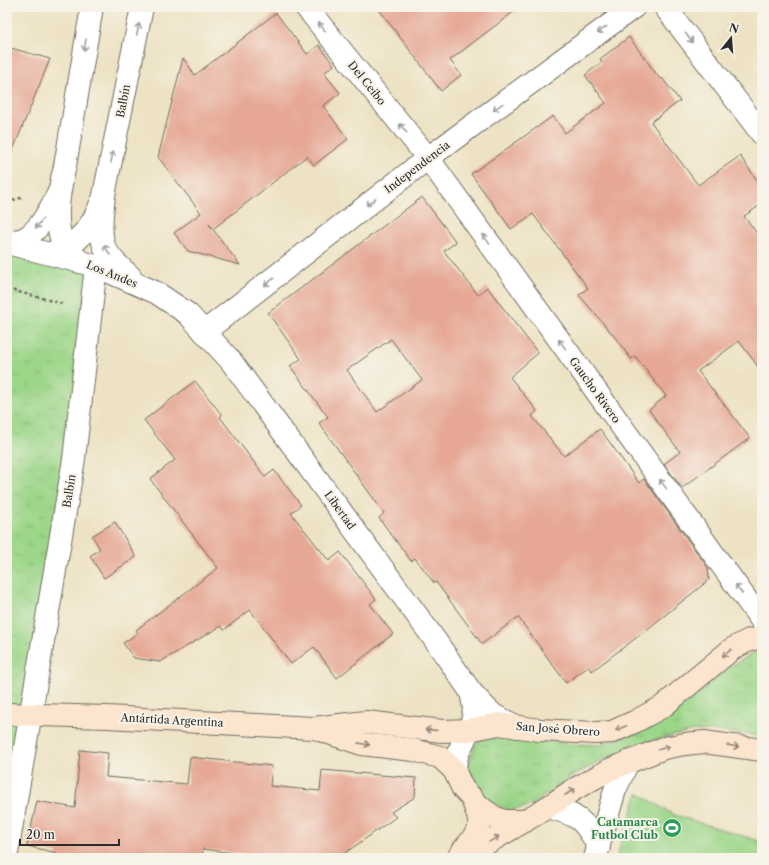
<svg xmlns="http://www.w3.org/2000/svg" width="769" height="865" font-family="'Libre Caslon Text',serif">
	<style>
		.grass { fill: url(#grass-tufts); stroke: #64805a }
		.garden { fill: #9cd689; stroke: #64805a }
		.building { fill: #e6a895; fill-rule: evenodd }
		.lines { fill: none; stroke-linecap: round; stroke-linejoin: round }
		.street-casing { stroke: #6f6b60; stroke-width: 24 }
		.secondary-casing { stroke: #6f6b60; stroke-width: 24 }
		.path { stroke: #6f6b60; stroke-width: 2.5; stroke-dasharray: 3 3; stroke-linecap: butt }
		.street { stroke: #fff; stroke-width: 22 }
		.secondary { stroke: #fbe5cf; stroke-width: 22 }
		.oneway { stroke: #a0a0a0 }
		.oneway2 { stroke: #93887d }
		.labels { text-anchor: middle; stroke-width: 4; stroke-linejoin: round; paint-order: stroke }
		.street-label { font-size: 11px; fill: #2b2b2b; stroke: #f7f3e8 }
		.leisure-label { font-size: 11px; font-weight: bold; fill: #27864d; stroke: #f7f3e8; text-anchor: end }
	</style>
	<defs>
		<pattern id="grass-tufts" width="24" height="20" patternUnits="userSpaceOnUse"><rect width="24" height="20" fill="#9cd689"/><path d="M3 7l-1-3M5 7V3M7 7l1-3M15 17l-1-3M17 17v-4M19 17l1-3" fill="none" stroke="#87b876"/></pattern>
	</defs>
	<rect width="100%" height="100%" fill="#f7f3e8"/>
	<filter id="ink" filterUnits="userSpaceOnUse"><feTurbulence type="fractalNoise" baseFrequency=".025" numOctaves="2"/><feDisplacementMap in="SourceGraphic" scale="8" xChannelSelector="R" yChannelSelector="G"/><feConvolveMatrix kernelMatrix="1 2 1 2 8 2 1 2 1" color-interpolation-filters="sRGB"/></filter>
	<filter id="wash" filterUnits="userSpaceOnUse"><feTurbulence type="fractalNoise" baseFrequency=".012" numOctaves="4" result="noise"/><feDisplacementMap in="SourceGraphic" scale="16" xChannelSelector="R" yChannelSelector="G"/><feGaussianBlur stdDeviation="0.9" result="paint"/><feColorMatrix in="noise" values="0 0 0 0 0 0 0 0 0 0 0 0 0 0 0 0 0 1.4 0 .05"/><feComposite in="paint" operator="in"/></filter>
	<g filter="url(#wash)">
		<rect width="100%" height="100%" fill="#ede2c3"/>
		<g class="grass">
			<path d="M7 243 96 266 7 850Z"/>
			<path d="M757 651 762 652V736L718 731H694L650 741 603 760 574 775 533 804 523 808 509 810 490 801 472 780 468 766 475 745 487 735 503 733 571 744 599 745 651 728 677 711 728 668Z"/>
		</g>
		<path class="garden" d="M638 793 672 814 762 842V858H616Z"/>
		<g id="blocks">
			<g class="building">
				<path d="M377 7H520L450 60 461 75 441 91Z"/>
				<path d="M276 13 307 54 319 45 334 65 324 73 340 93 323 106 348 139 314 165 307 156 213 229 209 224 240 265 188 251 174 233 201 213 158 157 183 58 195 75Z"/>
				<path d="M629 37 660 79 662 78 680 101 651 122 698 185 740 156 762 187V204L744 216 762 240V372L739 341 698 371 750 438 682 488 664 464 680 452 649 410 666 396 635 356 631 359 614 336 579 295 588 288 533 214 511 229 471 174 553 116 565 133 606 103 585 75 602 62 600 59Z"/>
				<path d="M7 47 50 59 8 162H7Z"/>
				<path d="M422 197 456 242 444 251 478 295 487 287 538 353 510 377 537 411 532 416 564 456 600 429 639 483 644 479 708 568 709 580 640 635 592 671 588 667 566 683 518 617 482 644 436 582 434 583 415 558 411 561 379 518 384 513 319 423 328 417 290 366 301 359 268 313ZM391 339 422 380 377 412 347 370Z"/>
				<path d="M195 381 222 415 220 417 265 477 274 470 301 505 291 513 329 561 340 552 376 599 370 604 393 634 337 678 314 647 291 664 250 610 224 630 221 626 160 662 134 658 123 643 138 633 136 630 218 568 150 479 175 460 144 420Z"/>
				<path d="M115 522 136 557 104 578 90 556 100 549 92 536Z"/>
				<path d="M80 750 108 753 106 777 187 784 190 757 272 766 270 786 320 791 322 770 416 778 415 797 391 812 396 817 338 858H270L203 849 202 858H56L57 853 27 846 37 801 75 808Z"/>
			</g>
		</g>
	</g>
	<g filter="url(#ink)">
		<use href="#blocks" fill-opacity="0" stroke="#6f6b60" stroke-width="1"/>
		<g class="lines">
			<g class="street-casing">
				<g id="street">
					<path d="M306 7 428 158 762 621"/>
					<path d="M665 7 762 134"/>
					<path d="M7 242C12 241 18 241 23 239 39 232 50 209 58 194"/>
					<path d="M7 243 96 266 157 293 188 314 231 361 435 640 471 692 487 709 495 716 518 727"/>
					<path d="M53 252C77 247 93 225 101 203"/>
					<path d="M81 262C77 258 71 254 67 249 51 228 59 190 65 166L92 7"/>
					<path d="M130 276C121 268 105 255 103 242 99 227 103 210 104 195L142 7"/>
					<path d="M204 332 428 158 634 7"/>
					<path d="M454 770 458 753 469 730 473 718 474 708 471 692"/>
					<path d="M548 807C579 815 583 819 599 847"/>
					<path d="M7 853 74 459 96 266"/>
					<path d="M595 858 615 790 628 762"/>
				</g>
			</g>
			<g class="secondary-casing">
				<g id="secondary">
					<path d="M7 714 107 717 313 728 366 722 442 731 469 730 499 724 540 730 595 733 612 732 634 722 662 707 732 649 749 640 762 638"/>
					<path d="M320 730 362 744 413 750 440 757 454 770 463 789 480 807 494 817 504 821H525"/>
					<path d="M460 854C481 828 485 830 471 797"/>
					<path d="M462 858 548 807 573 790 609 770 664 748 685 744 704 742 762 750"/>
				</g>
			</g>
			<g class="path">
				<path d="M7 202 24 197"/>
				<path d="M7 289 64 304"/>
			</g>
			<use href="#street" class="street"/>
			<use href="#secondary" class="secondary"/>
		</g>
		<defs><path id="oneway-shaft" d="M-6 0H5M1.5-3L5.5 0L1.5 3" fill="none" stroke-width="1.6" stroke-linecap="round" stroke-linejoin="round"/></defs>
		<g class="oneway">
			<use href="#oneway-shaft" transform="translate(322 27) rotate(-129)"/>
			<use href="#oneway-shaft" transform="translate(138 29) rotate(-79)"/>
			<use href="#oneway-shaft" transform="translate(602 30) rotate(144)"/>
			<use href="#oneway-shaft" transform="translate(689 38) rotate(53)"/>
			<use href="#oneway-shaft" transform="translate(85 45) rotate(100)"/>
			<use href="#oneway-shaft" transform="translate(498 107) rotate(144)"/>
			<use href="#oneway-shaft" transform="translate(403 128) rotate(-129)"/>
			<use href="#oneway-shaft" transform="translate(112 157) rotate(-79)"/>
			<use href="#oneway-shaft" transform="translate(371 202) rotate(142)"/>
			<use href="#oneway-shaft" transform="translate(39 224) rotate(126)"/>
			<use href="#oneway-shaft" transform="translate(486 239) rotate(-126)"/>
			<use href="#oneway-shaft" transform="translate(107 250) rotate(-121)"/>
			<use href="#oneway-shaft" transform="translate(269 282) rotate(142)"/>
			<use href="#oneway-shaft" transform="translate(562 344) rotate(-126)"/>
			<use href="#oneway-shaft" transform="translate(663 484) rotate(-126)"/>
			<use href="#oneway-shaft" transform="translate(739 589) rotate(-126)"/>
		</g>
		<g class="oneway2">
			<use href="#oneway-shaft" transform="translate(727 653) rotate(141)"/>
			<use href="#oneway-shaft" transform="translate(621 728) rotate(157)"/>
			<use href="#oneway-shaft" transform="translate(431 730) rotate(-176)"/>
			<use href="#oneway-shaft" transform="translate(364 744) rotate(11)"/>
			<use href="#oneway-shaft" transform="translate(733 746) rotate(8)"/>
			<use href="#oneway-shaft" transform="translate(664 748) rotate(-17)"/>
			<use href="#oneway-shaft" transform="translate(570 792) rotate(-33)"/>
			<use href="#oneway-shaft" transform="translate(494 839) rotate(-32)"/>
		</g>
	</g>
	<defs>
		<g id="stadium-disc" transform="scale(1)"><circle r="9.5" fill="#2e9e5b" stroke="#f7f3e8"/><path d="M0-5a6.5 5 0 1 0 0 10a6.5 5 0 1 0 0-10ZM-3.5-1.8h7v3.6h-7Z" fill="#fff"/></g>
	</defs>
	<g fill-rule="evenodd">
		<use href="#stadium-disc" x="672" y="828"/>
	</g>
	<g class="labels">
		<g class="street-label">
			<text transform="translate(367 83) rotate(51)" y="4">Del Ceibo</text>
			<text transform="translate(123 101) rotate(-79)" y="4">Balbín</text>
			<text transform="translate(417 167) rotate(-37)" y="4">Independencia</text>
			<text transform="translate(112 274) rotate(22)" y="4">Los Andes</text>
			<text transform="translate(595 390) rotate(54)" y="4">Gaucho Rivero</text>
			<text transform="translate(69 491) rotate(-81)" y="4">Balbín</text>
			<text transform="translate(340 510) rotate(54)" y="4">Libertad</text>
			<text transform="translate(172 720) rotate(3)" y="4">Antártida Argentina</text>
			<text transform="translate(558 729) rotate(4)" y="4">San José Obrero</text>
		</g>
		<g class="leisure-label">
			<text x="658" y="826">Catamarca<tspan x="658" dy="13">Futbol Club</tspan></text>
		</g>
	</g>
	<rect width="769" height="865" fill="none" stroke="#f7f3e8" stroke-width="24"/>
	<g transform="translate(731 38) rotate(17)" stroke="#f7f3e8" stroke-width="3" paint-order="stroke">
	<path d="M0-3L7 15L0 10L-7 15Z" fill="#2b2b2b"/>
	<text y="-6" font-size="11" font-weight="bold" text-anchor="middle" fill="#2b2b2b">N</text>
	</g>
	<path d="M20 839v6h99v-6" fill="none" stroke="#2b2b2b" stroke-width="2"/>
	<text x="26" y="839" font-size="12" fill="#2b2b2b" stroke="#f7f3e8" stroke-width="3" paint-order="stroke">20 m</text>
</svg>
